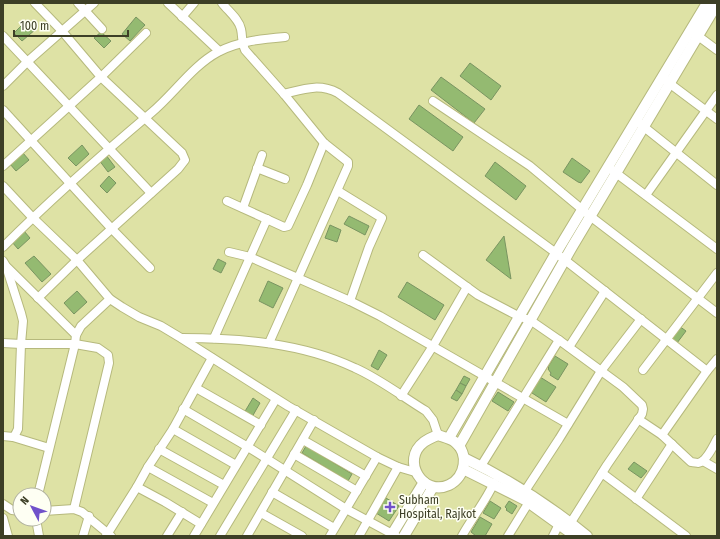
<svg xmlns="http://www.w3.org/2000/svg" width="720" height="539" font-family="'Fira Sans Condensed',sans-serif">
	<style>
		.building { fill: #94ba71; stroke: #799461 }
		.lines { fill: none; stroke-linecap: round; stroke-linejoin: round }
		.minor-casing { stroke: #b6b97d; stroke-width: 10 }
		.major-casing { stroke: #b6b97d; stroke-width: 12 }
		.minor { stroke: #fff; stroke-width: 8 }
		.major { stroke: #fff; stroke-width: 10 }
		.poi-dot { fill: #7051ca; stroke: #fefff3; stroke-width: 1.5 }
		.labels { text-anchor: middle; stroke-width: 3; stroke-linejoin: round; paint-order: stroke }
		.poi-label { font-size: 12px; fill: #3d3f26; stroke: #fefff3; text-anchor: start }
	</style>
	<rect width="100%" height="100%" fill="#dee2a5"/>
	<g class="building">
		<path d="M136 17 145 25 130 41 122 34Z"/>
		<path d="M27 20 36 29 22 41 14 33Z"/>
		<path d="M101 32 111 41 104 48 94 38Z"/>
		<path d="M470 63 501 86 491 100 460 76Z"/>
		<path d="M441 77 485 109 474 123 431 90Z"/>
		<path d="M419 105 463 137 453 151 409 119Z"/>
		<path d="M82 145 89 154 76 166 68 158Z"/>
		<path d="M23 153 29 160 16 171 10 164Z"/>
		<path d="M106 155 115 167 108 172 99 160Z"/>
		<path d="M572 158 590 171 581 183 578 182 563 172Z"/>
		<path d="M495 162 526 186 516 200 485 176Z"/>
		<path d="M109 176 116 183 107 193 100 186Z"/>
		<path d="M349 216 369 226 365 235 344 224Z"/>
		<path d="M330 225 341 230 337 242 325 238Z"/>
		<path d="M24 231 30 238 18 249 12 242Z"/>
		<path d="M504 236 511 279 486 260Z"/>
		<path d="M34 256 51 274 42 282 25 263Z"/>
		<path d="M218 259 226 263 221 273 213 269Z"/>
		<path d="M268 281 283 288 273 308 259 301Z"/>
		<path d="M407 282 444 305 435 320 398 297Z"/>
		<path d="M77 291 87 302 74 314 64 303Z"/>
		<path d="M679 326 686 331 677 343 670 337Z"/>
		<path d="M379 350 387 355 378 370 371 366Z"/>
		<path d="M555 356 568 364 558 380 550 375 551 373 548 369 549 368 548 367Z"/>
		<path d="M464 376 470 379 466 386 460 383Z"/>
		<path d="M540 377 556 387 546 402 532 393 531 391Z"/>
		<path d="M460 383 466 386 462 394 456 390Z"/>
		<path d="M456 390 462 394 457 401 451 398Z"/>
		<path d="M498 392 514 402 508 411 492 401Z"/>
		<path d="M253 398 260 403 252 417 244 413Z"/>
		<path d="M306 446 352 474 348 481 302 453Z"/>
		<path d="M634 462 647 471 641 478 628 469Z"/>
		<path d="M386 498 399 506 389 521 376 513Z"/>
		<path d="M490 501 501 508 494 519 483 513Z"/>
		<path d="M509 501 517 506 512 514 506 510 507 509 505 507Z"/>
		<path d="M480 517 492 524 485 536H476L471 532Z"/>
	</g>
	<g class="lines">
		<g class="minor-casing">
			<g id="minor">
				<path d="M35 3 62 31 101 77 182 153 185 160 178 169 77 260 38 298"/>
				<path d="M78 3 102 29"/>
				<path d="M168 3 219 51"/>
				<path d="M222 3C228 11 239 19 241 29 243 38 241 42 245 50L284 94 324 143 348 162V166L269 343"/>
				<path d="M182 17 194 3"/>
				<path d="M694 33 717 50"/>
				<path d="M3 36 151 193"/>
				<path d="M665 80 717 119"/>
				<path d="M3 86 27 62 94 3"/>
				<path d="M284 94C304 89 319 83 338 93L556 253 707 371"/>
				<path d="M433 101 530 166 590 216 717 313"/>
				<path d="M3 110 111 228 150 268"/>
				<path d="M639 123 717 185"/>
				<path d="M3 166 101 77 146 33"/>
				<path d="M257 168 285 179"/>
				<path d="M612 170 717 249"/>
				<path d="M3 186 32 217 77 260 110 299 122 307 139 317 161 326 181 338 288 406 377 457 398 467 415 472"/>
				<path d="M338 191 382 218 369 247 350 301"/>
				<path d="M646 195 717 95"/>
				<path d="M227 201 284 227 288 226 307 185 324 143"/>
				<path d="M243 208 262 155"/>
				<path d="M3 247C50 200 100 156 151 113 174 94 192 66 218 52 239 41 262 39 285 37"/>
				<path d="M229 252 250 257 350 301 380 316 568 424"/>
				<path d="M423 255 478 295 520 317 530 320 559 340 623 387 642 405 643 409 642 414 607 465 568 527"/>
				<path d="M3 261 6 266 21 313 23 321 21 344 18 429 15 435 13 437 3 436"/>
				<path d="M8 268 76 335"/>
				<path d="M182 338C240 338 302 343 355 368 380 379 403 397 426 411L433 420 438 435"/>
				<path d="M214 338 267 219"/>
				<path d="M3 343 21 344H75L98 348 108 355 109 363 74 509"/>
				<path d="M569 347 605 291"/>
				<path d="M643 370 717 273"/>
				<path d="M196 388 261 425"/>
				<path d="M401 396 433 346 467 287"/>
				<path d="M183 409 248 447 346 509 396 536"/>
				<path d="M638 419 662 435 691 462C693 462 697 463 698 463 706 462 714 445 717 439"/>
				<path d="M173 429 236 465"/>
				<path d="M662 435 707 371 717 359"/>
				<path d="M13 437 49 448"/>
				<path d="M303 440 366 476"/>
				<path d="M159 449 224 485"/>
				<path d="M294 454 357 491"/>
				<path d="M703 461 717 469"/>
				<path d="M481 466 559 340"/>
				<path d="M148 467 213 503"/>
				<path d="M602 473 686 536"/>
				<path d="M525 491 559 439 601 371 641 319"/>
				<path d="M272 492 334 528"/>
				<path d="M38 495 75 344 76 335 81 326 110 299"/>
				<path d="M636 499 672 444"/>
				<path d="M3 504 12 510 20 511"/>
				<path d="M44 511 74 509 82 512 111 536"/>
				<path d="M261 513 302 536"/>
				<path d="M3 518 8 536"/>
				<path d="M36 519 39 536"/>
				<path d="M201 524 165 502 137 487 148 467 173 429 212 358"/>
				<path d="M83 536 89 516"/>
				<path d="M106 536 137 487"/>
				<path d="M167 536 182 512"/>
				<path d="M194 536 276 399"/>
				<path d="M220 536 296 410"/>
				<path d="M247 536 314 420"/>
				<path d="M330 536 377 457"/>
				<path d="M359 536 398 467"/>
				<path d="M462 536C472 518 485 502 494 483"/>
				<path d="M508 536 529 502"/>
				<path d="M553 536 559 524"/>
			</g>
		</g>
		<g class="major-casing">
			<g id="major">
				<path d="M438 435C443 437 450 438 455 442 469 453 466 477 449 485 423 497 400 460 424 442 428 439 433 437 438 435Z"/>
				<path d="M449 438 556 253 707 3"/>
				<path d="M459 446 572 247 717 4"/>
				<path d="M464 458C508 479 549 505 587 536"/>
				<path d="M463 469 525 500 575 536"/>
				<path d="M391 536 424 482"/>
				<path d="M404 536 433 487"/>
			</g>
		</g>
		<use href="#minor" class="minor"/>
		<use href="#major" class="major"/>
	</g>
	<path class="poi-dot" d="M388 501h4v4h4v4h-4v4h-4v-4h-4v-4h4z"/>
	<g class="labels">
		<g class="poi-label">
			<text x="399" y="504">Subham<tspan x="399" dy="14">Hospital, Rajkot</tspan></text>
		</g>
	</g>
	<rect width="720" height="539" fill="none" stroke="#3d3f26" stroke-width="8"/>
	<g transform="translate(32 507) rotate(311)"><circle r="19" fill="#fefff3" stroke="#b1b2a1"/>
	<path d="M0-3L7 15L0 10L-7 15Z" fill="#7051ca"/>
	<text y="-6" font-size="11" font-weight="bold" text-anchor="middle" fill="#3d3f26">N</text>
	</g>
	<path d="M14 30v6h114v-6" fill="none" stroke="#3d3f26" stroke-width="2"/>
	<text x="20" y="30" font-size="12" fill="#3d3f26" stroke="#fefff3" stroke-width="3" paint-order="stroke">100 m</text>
</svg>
